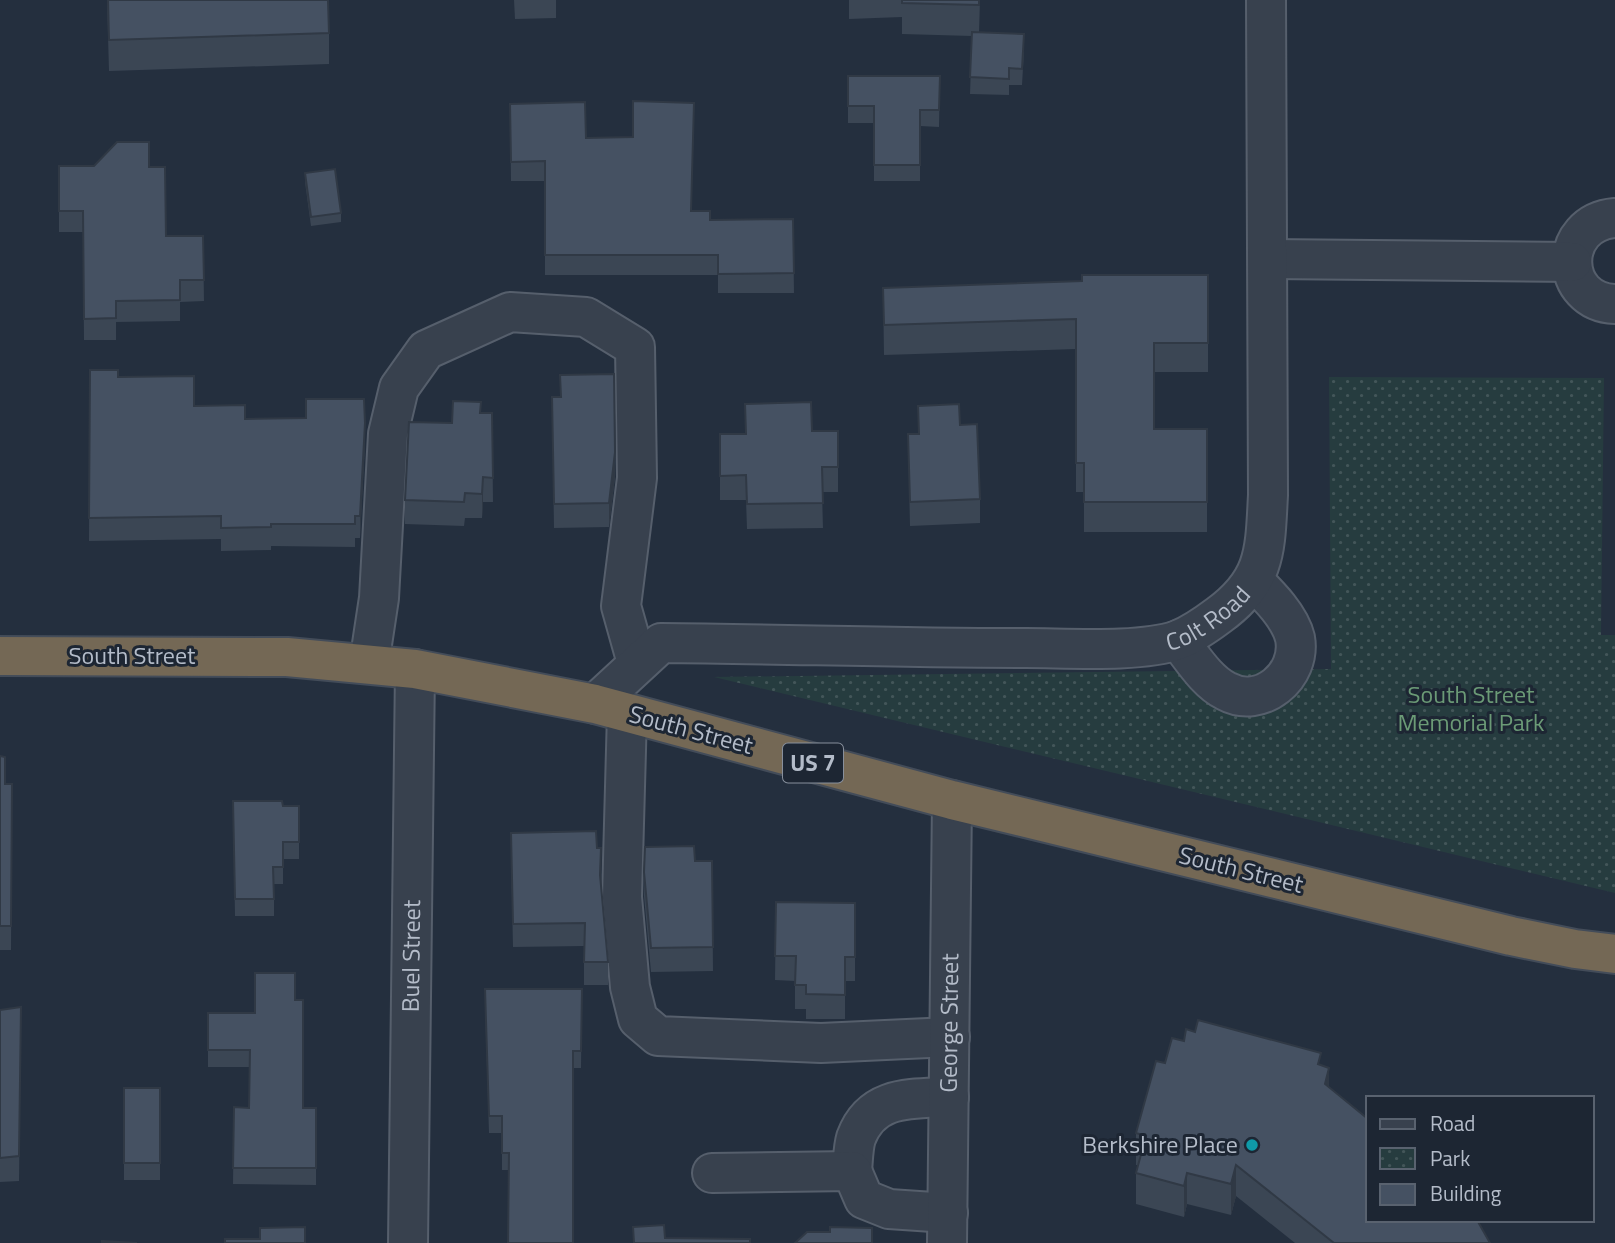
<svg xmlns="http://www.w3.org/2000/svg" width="1615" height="1243" font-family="'Titillium Web',sans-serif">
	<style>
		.park { fill: url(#park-dots) }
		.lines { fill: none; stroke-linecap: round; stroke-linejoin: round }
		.minor-casing { stroke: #565f6c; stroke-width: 42 }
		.highway-casing { stroke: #434c59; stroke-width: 42 }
		.minor { stroke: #38414e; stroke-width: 38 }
		.highway { stroke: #746855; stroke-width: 38 }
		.wall { fill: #3b4654 }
		.shaded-wall { fill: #303945 }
		.building { fill: #455162; stroke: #303945; stroke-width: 2 }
		.culture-dot { fill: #0f9aa8; stroke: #1d2633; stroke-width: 2.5 }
		.labels { text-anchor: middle; stroke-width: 6; stroke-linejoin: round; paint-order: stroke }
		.shield { fill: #1d2633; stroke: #878f9c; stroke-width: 2 }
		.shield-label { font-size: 23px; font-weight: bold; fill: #b4bcc9 }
		.street-label { font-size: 24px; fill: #b4bcc9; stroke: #1d2633 }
		.park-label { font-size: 24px; fill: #6b9a76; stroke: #1d2633 }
		.poi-label { font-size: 24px; fill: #b4bcc9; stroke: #1d2633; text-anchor: end }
	</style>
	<defs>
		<pattern id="park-dots" width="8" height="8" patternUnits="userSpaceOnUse" patternTransform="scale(1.75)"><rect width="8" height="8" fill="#263c3f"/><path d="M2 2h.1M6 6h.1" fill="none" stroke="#435659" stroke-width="1.8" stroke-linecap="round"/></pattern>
	</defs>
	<rect width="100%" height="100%" fill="#242f3e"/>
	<path class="park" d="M1329 377 1604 378 1601 635H1615V893L714 677 1331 669Z"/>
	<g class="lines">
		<g class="minor-casing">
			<g id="minor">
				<path d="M1615 218C1557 223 1559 302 1615 304"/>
				<path d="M1269 259 1572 262"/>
				<path d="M1178 640C1192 657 1206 681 1226 691 1261 710 1302 676 1295 638 1290 617 1269 596 1254 581"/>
				<path d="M369 664 379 598 388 434 399 388 426 350 510 312 586 317 635 347 637 478 621 606 637 663"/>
				<path id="s1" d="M595 704 661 643C782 644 904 648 1026 648 1068 648 1140 653 1178 640 1193 634 1207 624 1219 615 1267 580 1265 549 1268 495L1266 0"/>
				<path d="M627 713 622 897 630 987 638 1019 658 1036 821 1043 950 1037"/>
				<path d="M852 1171C853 1161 853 1148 856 1138 872 1095 911 1099 949 1097"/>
				<path d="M712 1173 852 1171 864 1199 889 1209 948 1213"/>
				<path id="s2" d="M408 1243 415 669"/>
				<path id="s3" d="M947 1243 952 800"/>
			</g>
		</g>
		<g class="highway-casing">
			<path id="highway" d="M0 656 287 657 415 669 595 704 952 800 1511 936 1575 949 1615 954"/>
		</g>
		<use href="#minor" class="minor"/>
		<use href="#highway" class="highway"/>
	</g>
	<g class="wall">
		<path d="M107 0H321L329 33V64L109 71Z"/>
		<path d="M514 0H556V18L515 19Z"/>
		<path d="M849 0H980L979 33 1024 51 1022 85H1009V95L970 94 972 36 902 34V17L849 19Z"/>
		<path d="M848 76H940L939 127 920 126V181H874V123H848Z"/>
		<path d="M510 104 586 138 633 137 694 122 691 211 710 220 793 219 794 293H718V275H545V181H511Z"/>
		<path d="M59 166 149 167 166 236H203L204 301 180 302V321L116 322V340H84L83 232H59Z"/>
		<path d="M305 173 341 213V222L311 226 305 182Z"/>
		<path d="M1208 275V372H1154V429H1207V532H1084V492H1076V349L884 355 883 288 1082 281Z"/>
		<path d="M90 370 118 377 194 406 245 419 365 445 360 538H355V547L271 546V550L221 551V539L89 541Z"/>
		<path d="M560 375 615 477 609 527 554 528 552 397H560Z"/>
		<path d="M918 406 960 425 980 499V523L910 526 908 434H918Z"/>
		<path d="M481 413H492L493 502H483L482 518H465L464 526 405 524V500Z"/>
		<path d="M812 431H838V492H822L823 528 747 529 746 500H720V434Z"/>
		<path d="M0 756 5 784H12L11 950H0Z"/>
		<path d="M233 801 283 806H299V859H283V884H274V916H235Z"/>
		<path d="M645 847 695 861H712L713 971 651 972 644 896Z"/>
		<path d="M597 848 608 962V985H584V946L513 947 511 856Z"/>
		<path d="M776 902 855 903V981H845V1019H806V1009H795V981L775 980Z"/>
		<path d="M582 989 581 1068H573L509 1170H502V1133H489L485 1006Z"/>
		<path d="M295 1000 303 1108H316V1185L233 1184 234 1107 249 1108 250 1067H208V1013H255Z"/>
		<path d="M0 1010 21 1032 19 1181 0 1182Z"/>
		<path d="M1184 1041 1321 1065 1329 1088 1490 1243H1295L1236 1196 1231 1215 1187 1204 1184 1217 1136 1204V1173L1138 1165H1136V1133L1165 1063Z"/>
		<rect x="124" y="1088" width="36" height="92"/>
	</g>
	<g class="shaded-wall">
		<path d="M365 423V445L360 538V516Z"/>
		<path d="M615 452V477L609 527V503Z"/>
		<path d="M483 477V502L482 518V494Z"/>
		<path d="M1329 1068V1099L1325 1084Z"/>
		<path d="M1236 1165V1196L1231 1215V1184Z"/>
		<path d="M1187 1173V1204L1184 1217V1186Z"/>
	</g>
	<g class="building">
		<path d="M108 0H328L329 33 109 40Z"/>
		<path d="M902 0H979V5L902 3Z"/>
		<path d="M972 32 1024 34 1022 69 1009 68V79L970 77Z"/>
		<path d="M848 76H940L939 110H920V165H874V106H848Z"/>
		<path d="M633 101 694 103 691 211H710V220L793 219 794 273 718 274V255H545V161L511 162 510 104 585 102 586 138 633 137Z"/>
		<path d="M117 142H149V167H165L166 236H203L204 280H180V300L116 301V318L84 319 83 211H59V166H94Z"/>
		<path d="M335 169 341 213 311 217 305 173Z"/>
		<path d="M1082 275H1208V343H1154V429H1207V502H1084V463H1076V319L884 325 883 288 1082 281Z"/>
		<path d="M90 370H118V377L194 376V406L245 405V419L306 418V399H364L365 423 360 516H355V524H271V527L221 528V516L89 518Z"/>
		<path d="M614 374 615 452 609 503 554 504 552 397H561L560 375Z"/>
		<path d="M453 401 481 402 480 413H492L493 478 483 477 482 494 465 493 464 502 405 500 409 422 452 423Z"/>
		<path d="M811 402 812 431H838V467H822L823 503 747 504 746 475 720 476V434H746L745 404Z"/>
		<path d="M959 404 960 425 977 424 980 499 910 502 908 434H919L918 406Z"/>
		<path d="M0 756 5 757V784H12L11 926H0Z"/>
		<path d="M233 801H282L283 806H299V842H283V867H273L274 899H235Z"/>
		<path d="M596 831 597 848H601L600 875 608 962H584L585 923 513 924 511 833Z"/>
		<path d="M694 846 695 861H712L713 947 651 948 644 872 645 847Z"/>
		<path d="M776 902 855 903V957H845V995L806 994V985H795L796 956H775Z"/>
		<path d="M255 973H295V1000H303V1108H316V1168H233L234 1107 249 1108 250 1050H208V1013H255Z"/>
		<path d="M485 989H582L581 1051H573V1243H508L509 1153H502V1116H489Z"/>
		<path d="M21 1007 19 1156 0 1158V1010Z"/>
		<path d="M1198 1020 1321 1053 1318 1064 1329 1068 1325 1084 1368 1119V1220H1477L1490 1243H1334L1236 1165 1231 1184 1187 1173 1184 1186 1136 1173 1146 1136 1136 1133 1156 1061 1165 1063 1172 1038 1184 1041 1186 1029 1195 1032Z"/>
		<rect x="124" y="1088" width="36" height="75"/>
		<path d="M664 1225 665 1238 750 1239V1243H634L633 1227Z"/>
		<path d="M305 1227V1243H225V1239H260V1228Z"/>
		<path d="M830 1227 872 1228V1243H795L807 1232H830Z"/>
		<path d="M102 1241 137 1243H102Z"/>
	</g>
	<circle class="culture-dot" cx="1252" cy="1145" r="7"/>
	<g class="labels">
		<rect class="shield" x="783" y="743.5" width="60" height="39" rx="5"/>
		<g class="shield-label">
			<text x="813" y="771">US 7</text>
		</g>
		<g class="street-label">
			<text dy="8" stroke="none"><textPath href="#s1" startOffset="644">Colt Road</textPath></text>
			<text x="132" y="664">South Street</text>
			<text transform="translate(691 730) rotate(15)" y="8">South Street</text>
			<text transform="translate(1241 870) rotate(14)" y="8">South Street</text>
			<text dy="8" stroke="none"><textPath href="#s2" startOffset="287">Buel Street</textPath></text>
			<text dy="8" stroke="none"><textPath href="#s3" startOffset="220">George Street</textPath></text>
		</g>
		<g class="park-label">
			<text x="1471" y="703">South Street<tspan x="1471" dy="28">Memorial Park</tspan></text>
		</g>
		<g class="poi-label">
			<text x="1238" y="1153">Berkshire Place</text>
		</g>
	</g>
	<rect x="1366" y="1096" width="228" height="126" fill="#1d2633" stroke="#59626f" stroke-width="2"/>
	<rect x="1380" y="1119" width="35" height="10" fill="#38414e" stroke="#59626f" stroke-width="2"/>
	<text x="1430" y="1131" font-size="21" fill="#b4bcc9">Road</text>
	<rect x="1380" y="1148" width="35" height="21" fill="url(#park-dots)" stroke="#59626f" stroke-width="2"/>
	<text x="1430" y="1166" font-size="21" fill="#b4bcc9">Park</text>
	<rect x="1380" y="1184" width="35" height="21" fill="#455162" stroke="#59626f" stroke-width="2"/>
	<text x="1430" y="1201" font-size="21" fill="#b4bcc9">Building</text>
</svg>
